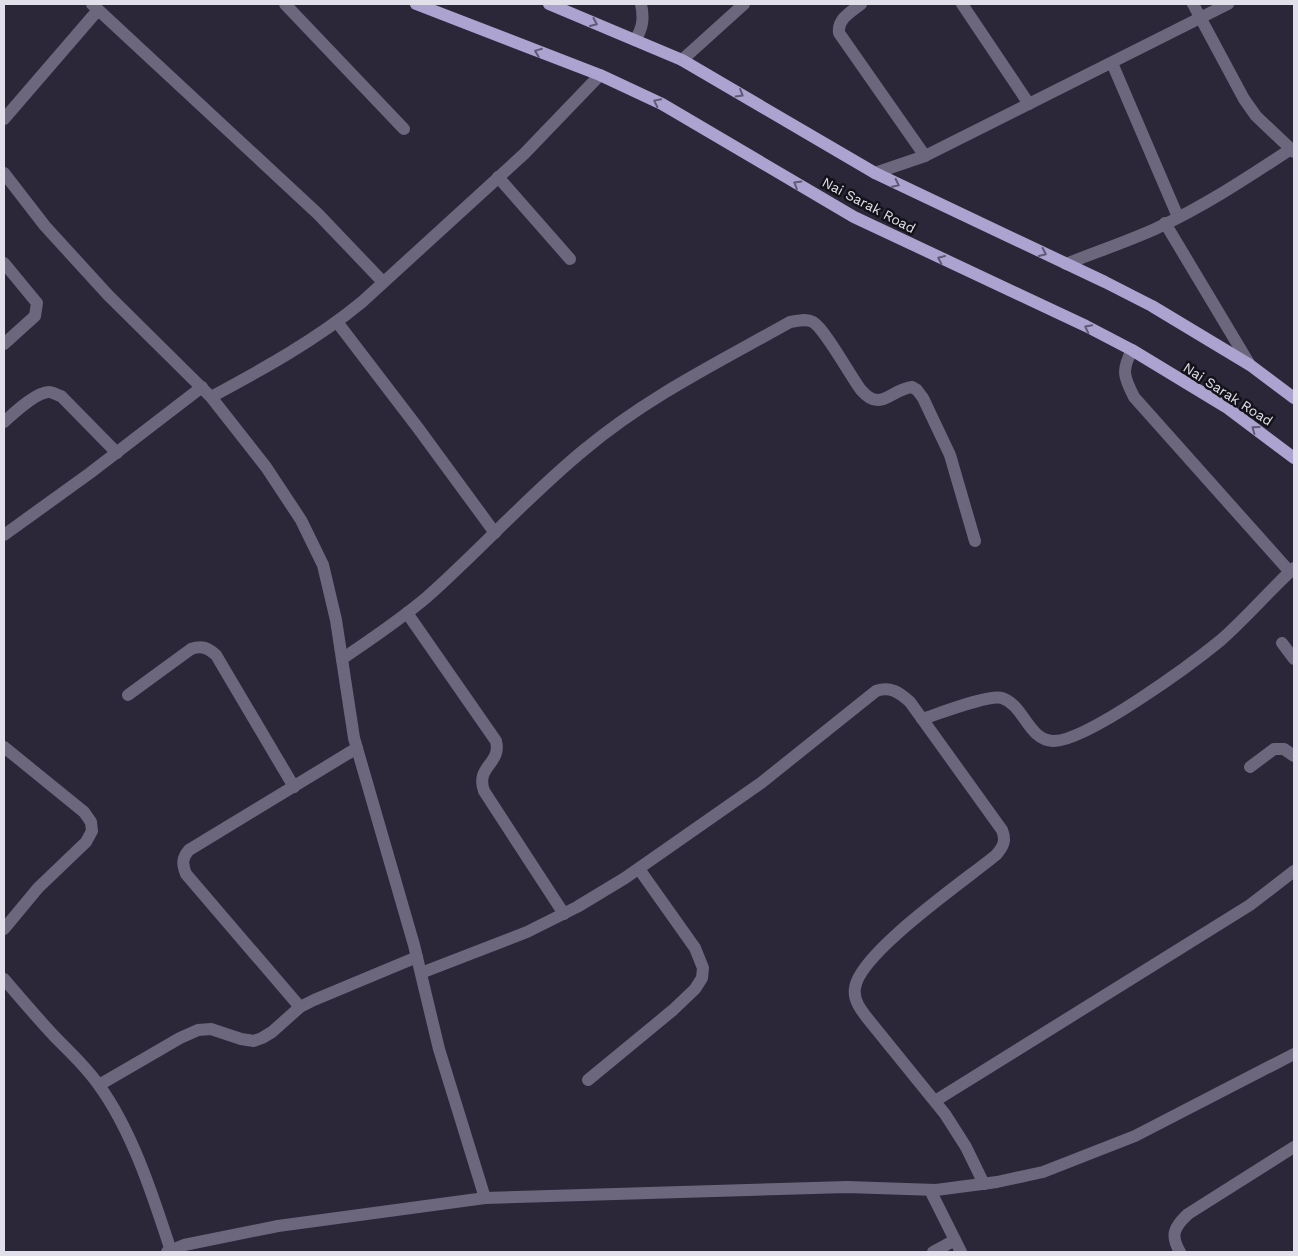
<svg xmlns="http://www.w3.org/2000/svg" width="1298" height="1256" font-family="'Work Sans',sans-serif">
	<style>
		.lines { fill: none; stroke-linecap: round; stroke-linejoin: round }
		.service { stroke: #6c677d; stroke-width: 12 }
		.minor { stroke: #6c677d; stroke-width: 12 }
		.primary { stroke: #ada3d0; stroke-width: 12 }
		.oneway { stroke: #605a74 }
		.labels { text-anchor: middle; stroke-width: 5; stroke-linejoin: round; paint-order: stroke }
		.street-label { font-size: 14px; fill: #e1dfea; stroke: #131219 }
	</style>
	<rect width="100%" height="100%" fill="#2b2738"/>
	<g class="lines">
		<path class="service" d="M498 177 570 259"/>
		<g class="minor">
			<path d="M92 4 318 214 383 282"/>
			<path d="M285 4 404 129"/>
			<path d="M861 4C851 12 837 19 839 33L925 156"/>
			<path d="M962 4 1029 104"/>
			<path d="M1193 4 1244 99 1256 116 1294 152"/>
			<path d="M635 40C643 28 644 18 641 4"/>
			<path d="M682 60 744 4"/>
			<path d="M1112 63 1178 217"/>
			<path d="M4 119 98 10"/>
			<path d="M4 173 45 226 108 295 211 397 266 467 301 520 323 565 336 620 354 738 414 945 439 1049 485 1198"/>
			<path d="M875 173 925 156 1228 4"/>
			<path d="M1165 223 1250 365"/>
			<path d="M4 263 37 303 35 316 4 344"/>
			<path d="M1066 264C1096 252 1126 242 1155 229 1203 207 1247 178 1291 149"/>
			<path d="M337 322 418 428 495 533"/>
			<path d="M1132 350C1121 371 1124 377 1134 397L1290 572"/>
			<path d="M211 397C263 369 316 340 362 302L524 154 600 75"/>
			<path d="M4 422C14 413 36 392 49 392 53 392 57 395 61 396L117 453"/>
			<path d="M4 535 90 473 202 387"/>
			<path d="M407 613 496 741C502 764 475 766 484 791L564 914"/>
			<path d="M1282 643 1294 659"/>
			<path d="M342 659C371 639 400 620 427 597 481 549 529 495 584 450 647 397 719 362 790 322 797 321 806 318 813 322 825 329 851 377 861 390 881 413 889 390 912 387L917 390 923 398 950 455 975 541"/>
			<path d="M128 695 191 649C202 645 208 648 216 655L294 787"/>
			<path d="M922 719C938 714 989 694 1002 698 1024 705 1028 740 1053 741 1086 742 1193 663 1221 640 1247 617 1269 591 1294 568"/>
			<path d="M4 747 84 812 91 822 92 831 86 842 38 888 4 929"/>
			<path d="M1250 767 1274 749H1284L1294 756"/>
			<path d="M421 973 527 932 577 907 625 878 761 783 876 691C890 686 899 692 910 702L1002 830C1006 840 1004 846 996 855 967 879 859 953 855 988 853 1000 861 1010 868 1019L945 1114 966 1147 984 1184"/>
			<path d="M4 979C21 999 38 1019 57 1039 71 1053 86 1067 98 1084 132 1130 153 1196 171 1251"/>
			<path d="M300 1007 186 874C182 864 182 858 189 850L357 748"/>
			<path d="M588 1080 673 1010 695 989 702 978 703 968 695 948 639 869"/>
			<path d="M99 1085 180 1038 198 1030 211 1029 241 1039 254 1041 262 1038 272 1032 300 1007 314 1000 417 957"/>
			<path d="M935 1101 1250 905 1294 871"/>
			<path d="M930 1190 961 1252"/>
			<path d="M167 1252 184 1245 278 1226 485 1198 847 1187 936 1190 997 1182 1043 1172 1135 1136 1294 1054"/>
			<path d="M933 1252 955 1240"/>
			<path d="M1180 1252C1170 1235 1174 1227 1188 1214L1294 1147"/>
		</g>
		<g class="primary">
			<path d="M416 4 600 75 662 104 854 217 1086 326 1132 350 1226 407 1294 458"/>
			<path d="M549 4 682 60 875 173 1105 282 1152 306 1250 365 1294 398"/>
		</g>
	</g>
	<defs><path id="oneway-chevron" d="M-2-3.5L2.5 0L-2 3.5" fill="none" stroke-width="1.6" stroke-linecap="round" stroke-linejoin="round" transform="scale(1.25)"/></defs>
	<g class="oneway">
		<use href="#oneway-chevron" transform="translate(594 23) rotate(24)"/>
		<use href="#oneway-chevron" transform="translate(538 52) rotate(-159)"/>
		<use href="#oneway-chevron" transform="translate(740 94) rotate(31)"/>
		<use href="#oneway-chevron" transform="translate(657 102) rotate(-154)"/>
		<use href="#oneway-chevron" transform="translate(797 184) rotate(-149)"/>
		<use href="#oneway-chevron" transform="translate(896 184) rotate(26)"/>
		<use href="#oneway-chevron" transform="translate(1043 253) rotate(25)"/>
		<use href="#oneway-chevron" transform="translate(941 259) rotate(-155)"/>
		<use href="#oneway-chevron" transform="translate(1088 328) rotate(-153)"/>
		<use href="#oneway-chevron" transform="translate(1255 429) rotate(-144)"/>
	</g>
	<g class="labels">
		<g class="street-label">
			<text transform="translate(869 205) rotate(28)" y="5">Nai Sarak Road</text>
			<text transform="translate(1228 394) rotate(33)" y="5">Nai Sarak Road</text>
		</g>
	</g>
	<rect width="1298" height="1256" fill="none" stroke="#e1dfea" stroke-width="10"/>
</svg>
